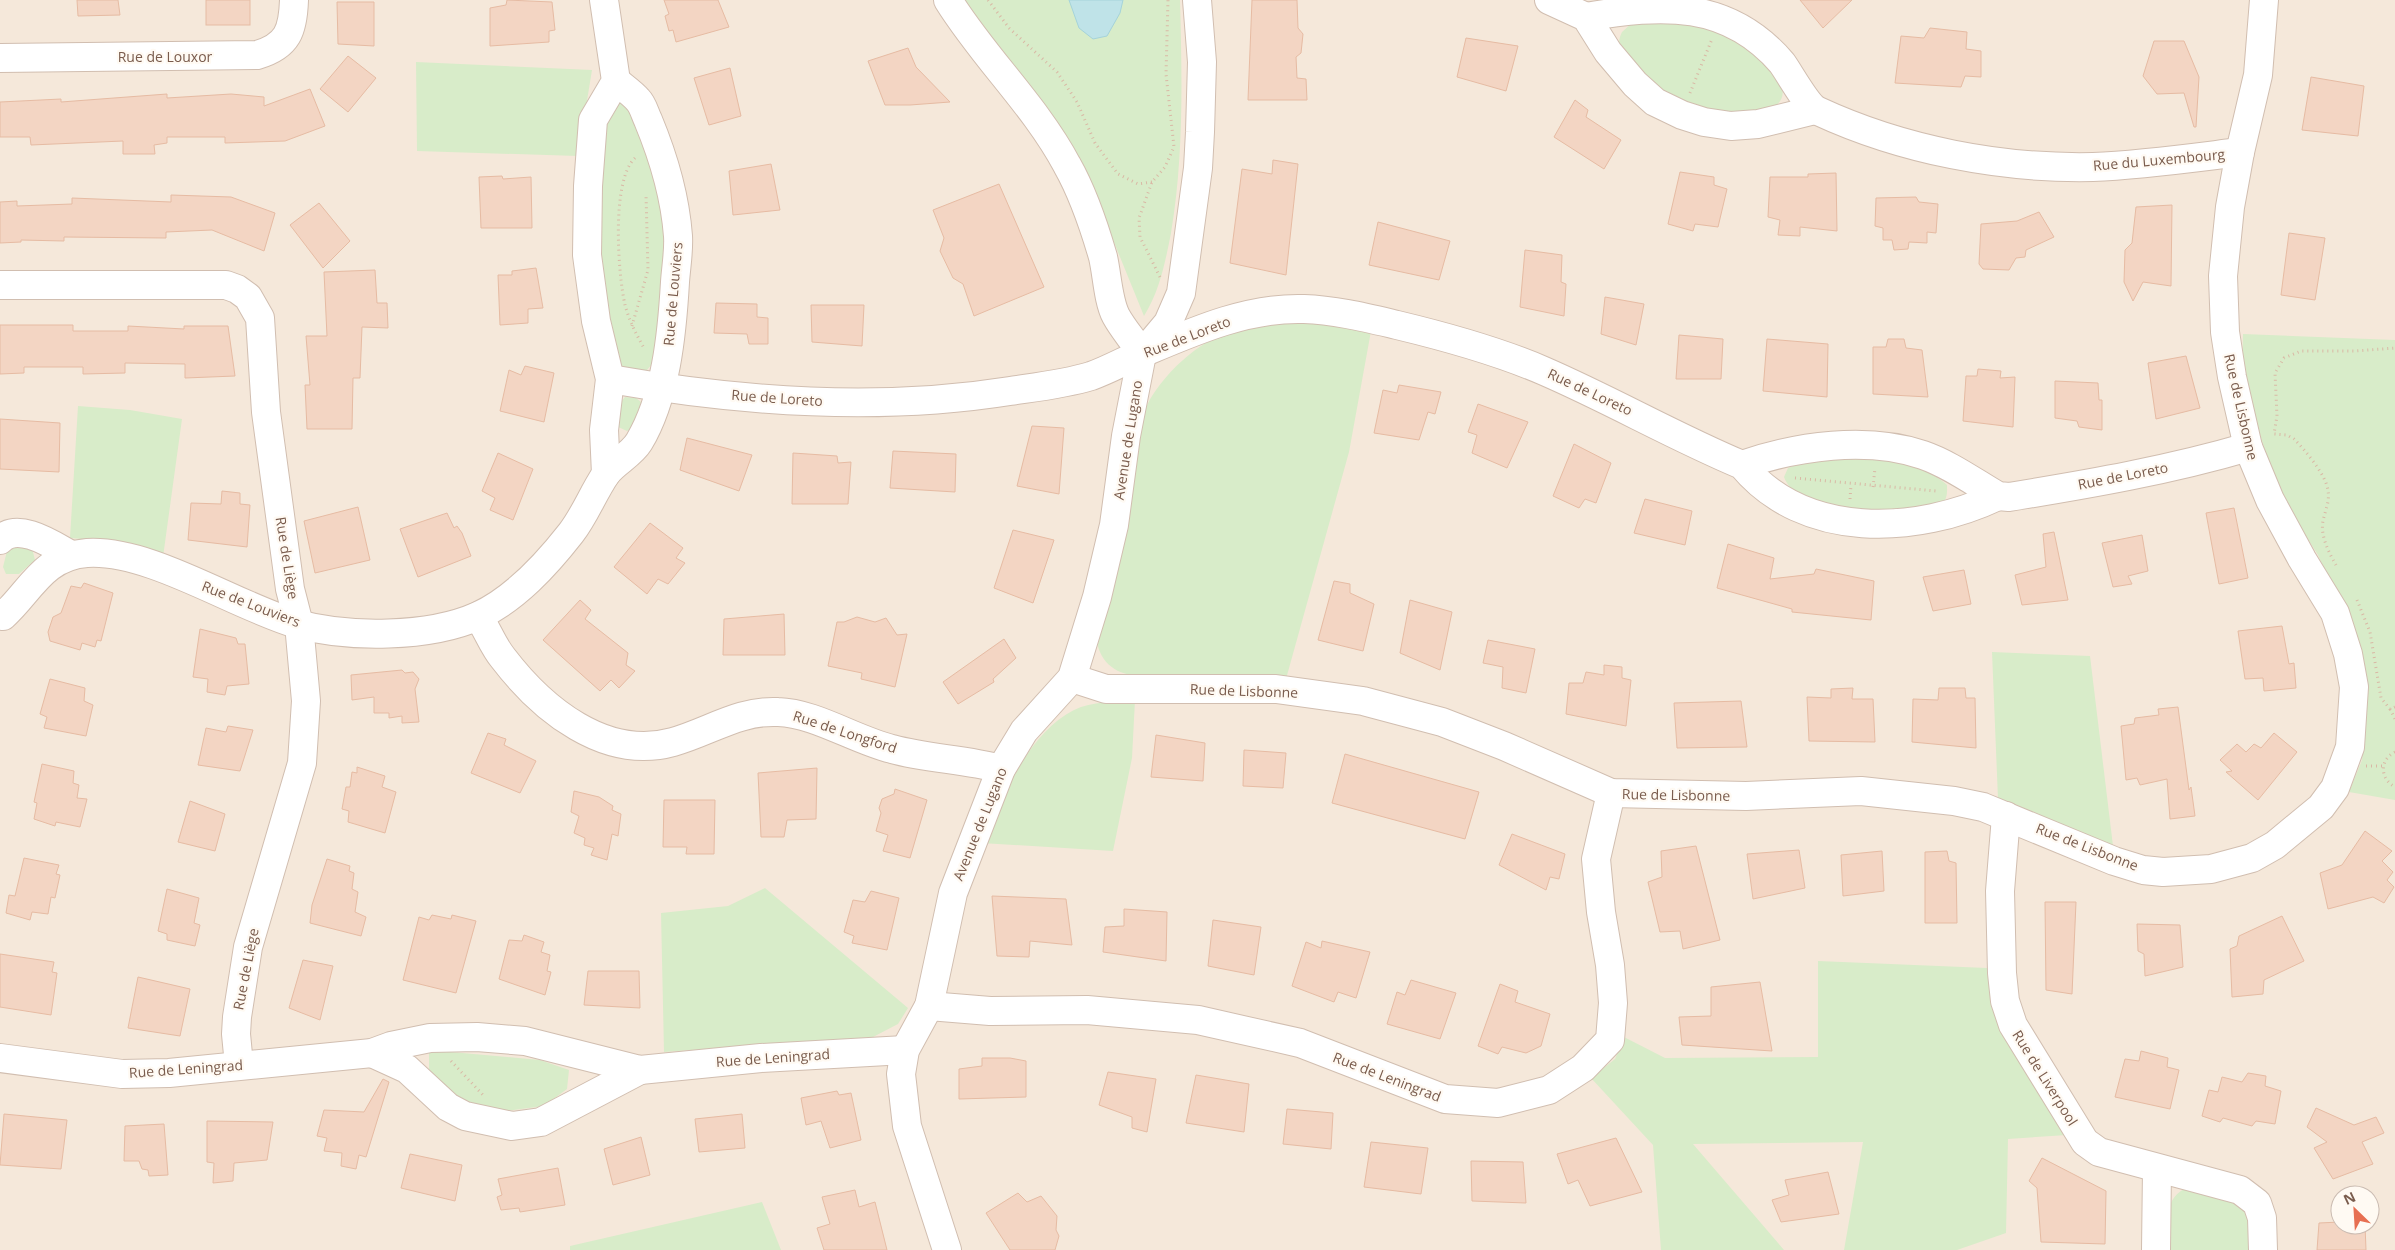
<svg xmlns="http://www.w3.org/2000/svg" width="2395" height="1250" font-family="'Open Sans',sans-serif">
	<style>
		.residential { fill: #f5e8da; fill-rule: evenodd }
		.green { fill: #d8ecc9 }
		.water { fill: #bfe3e8; stroke: #a5d3da }
		.building { fill: #f3d5c3; stroke: #e6bba3 }
		.lines { fill: none; stroke-linecap: round; stroke-linejoin: round }
		.minor-casing { stroke: #d1beb0; stroke-width: 30 }
		.path { stroke: #d9b8a5; stroke-width: 3; stroke-dasharray: 1 4; stroke-linecap: butt }
		.minor { stroke: #fff; stroke-width: 28 }
		.labels { text-anchor: middle; stroke-width: 4.5; stroke-linejoin: round; paint-order: stroke }
		.street-label { font-size: 14px; fill: #7a5c4d; stroke: #fffaf3 }
	</style>
	<rect width="100%" height="100%" fill="#fdf6ec"/>
	<path class="residential" d="M0 0H2395V1250H0ZM2340 1195H2370V1225H2340Z"/>
	<g class="green">
		<path d="M961 0H1180C1182 78 1184 156 1171 233 1165 263 1160 290 1144 316L1096 198Z"/>
		<path d="M1633 22C1650 22 1688 19 1702 23 1714 26 1748 46 1757 55 1764 63 1776 72 1780 81 1797 119 1730 116 1710 112 1682 107 1629 75 1620 47 1618 42 1620 36 1622 32Z"/>
		<path d="M416 62 592 70 578 156 417 151Z"/>
		<path d="M619 102 631 104 659 176 668 267 653 363 646 371H625L616 362 602 293 597 214 607 115Z"/>
		<path d="M1305 319 1371 331 1349 452 1286 679 1138 676C1113 674 1098 660 1096 635L1138 427C1143 417 1146 405 1152 396 1174 362 1211 332 1252 324 1269 320 1288 321 1305 319Z"/>
		<path d="M2243 334 2395 340V800L2349 792 2362 760 2366 712 2362 656 2318 555 2290 511 2269 464 2242 375Z"/>
		<path d="M625 397 636 398 641 402 632 428 627 431 616 426 617 407Z"/>
		<path d="M78 406 130 410 182 419 163 557 130 543 70 538Z"/>
		<path d="M1876 458C1900 463 1928 467 1947 485 1947 491 1948 499 1942 503 1928 512 1906 510 1889 510 1860 510 1796 510 1784 477L1788 468C1815 456 1847 459 1876 458Z"/>
		<path d="M20 544 32 548 35 560 19 574H6L3 567 7 551Z"/>
		<path d="M1992 652 2090 656 2113 846 1998 799Z"/>
		<path d="M1135 700 1132 758 1113 851 981 843C1001 799 1028 733 1074 710 1092 701 1115 702 1135 700Z"/>
		<path d="M765 888 908 1008 898 1024 873 1037 664 1052 661 913 728 906Z"/>
		<path d="M1818 961 1987 968 2000 1020 2067 1135 2008 1139 2006 1233 1957 1250H1844L1863 1142 1693 1144 1784 1250H1661L1653 1145 1591 1078 1615 1059 1624 1037 1665 1058 1818 1057Z"/>
		<path d="M429 1050 540 1060 569 1070 567 1089 544 1106 491 1113 453 1096 429 1069Z"/>
		<path d="M2184 1189 2236 1201 2248 1209 2252 1250H2167C2168 1228 2162 1201 2184 1189Z"/>
		<path d="M762 1202 781 1250H570V1246Z"/>
	</g>
	<path class="water" d="M1069 0H1123L1120 13 1107 36 1093 39 1079 28Z"/>
	<g class="building">
		<path d="M77 0H118L120 15 78 16Z"/>
		<rect x="206" y="0" width="44" height="25"/>
		<path d="M507 0 552 2 555 30 549 31V42L490 46V8L506 5Z"/>
		<path d="M664 0H718L729 27 676 42 673 30 669 31 665 16 669 14Z"/>
		<path d="M1252 0H1297L1298 28 1303 34 1301 53 1296 57 1297 78 1306 79 1307 100H1248Z"/>
		<path d="M1800 0H1852L1823 28Z"/>
		<path d="M337 2H374V46L338 44Z"/>
		<path d="M1930 28 1967 32 1966 49 1981 51V77L1965 76 1961 87 1895 83 1901 36 1924 38Z"/>
		<path d="M1466 38 1518 46 1506 91 1457 77Z"/>
		<path d="M2154 41H2184L2199 77 2196 127H2194L2184 93 2157 94 2143 76Z"/>
		<path d="M908 48 916 67 950 102 910 105H885L868 61Z"/>
		<path d="M348 56 376 78 348 112 320 89Z"/>
		<path d="M730 68 741 116 709 125 694 78Z"/>
		<path d="M2311 77 2364 86 2358 136 2302 130Z"/>
		<path d="M310 89 325 126 285 141 225 143V137H167V143L154 145 155 154H123V141L31 145 30 137H0V102L61 99V102L167 94V98L231 94 264 97V106Z"/>
		<path d="M1575 100 1588 110 1586 117 1621 140 1604 169 1554 137Z"/>
		<path d="M1273 160 1298 164 1286 275 1230 263 1242 169 1272 174Z"/>
		<path d="M771 164 780 210 733 215 729 171Z"/>
		<path d="M1680 172 1714 177V185L1727 189 1718 227 1695 224 1693 231 1668 224Z"/>
		<path d="M1836 173 1837 231 1800 227V236L1778 235 1780 220 1768 217 1770 177H1808V174Z"/>
		<path d="M502 176 503 179 531 177 532 228H481L479 177Z"/>
		<path d="M999 184 1044 287 974 316 963 284 953 278 940 251 944 238 933 210Z"/>
		<path d="M171 195 231 197 275 213 264 251 212 230 166 232V238L64 237V241L21 240V242L0 243V202L17 201V206L72 204V198L171 202Z"/>
		<path d="M1916 197 1919 202 1938 204 1936 233 1927 232V243L1909 242 1908 249 1894 250 1892 240H1883V228L1875 226 1876 198Z"/>
		<path d="M319 203 350 241 323 268 290 225Z"/>
		<path d="M2172 205 2171 286 2143 282 2133 301 2124 282 2125 250 2132 243 2136 207Z"/>
		<path d="M2039 212 2054 237 2026 250 2025 257 2016 258 2009 270 1983 269 1979 264 1981 224 2017 221Z"/>
		<path d="M1378 222 1450 241 1439 280 1369 265Z"/>
		<path d="M2289 233 2325 238 2315 300 2281 295Z"/>
		<path d="M1525 250 1562 255 1561 282 1566 284 1564 316 1520 307Z"/>
		<path d="M536 268 543 308 528 309V323L500 325 498 275H512V271Z"/>
		<path d="M375 270 377 303H387L388 328 362 327 360 378H353L352 429H307L305 385H310L306 336H327L324 272Z"/>
		<path d="M1605 297 1644 304 1636 345 1601 334Z"/>
		<path d="M716 303 757 304V317L768 318V344H749L747 334 714 333Z"/>
		<path d="M811 305H864L862 346 812 342Z"/>
		<path d="M0 325H73V331H128V326L184 329V326H228L235 376 185 378V364L125 363V373L83 374V367H24V373L0 374Z"/>
		<path d="M1679 335 1723 339 1721 379H1676Z"/>
		<path d="M1767 339 1828 344 1827 397 1763 391Z"/>
		<path d="M1888 339H1904L1906 348 1922 350 1928 397 1873 394V347H1886Z"/>
		<path d="M2186 356 2200 408 2156 419 2148 363Z"/>
		<path d="M525 366 554 373 544 422 500 411 509 370 521 375Z"/>
		<path d="M1978 369 2001 371 2000 378 2015 377 2013 427 1963 421 1966 376H1977Z"/>
		<path d="M2055 381 2098 383 2099 400H2102V430L2079 427 2077 421 2055 418Z"/>
		<path d="M1399 385 1441 392 1435 414 1428 412 1419 440 1374 433 1383 390 1397 393Z"/>
		<path d="M1478 404 1528 422 1507 468 1472 453 1477 435 1468 432Z"/>
		<path d="M0 419 60 423 59 472 0 469Z"/>
		<path d="M1032 426 1064 428 1059 494 1017 486Z"/>
		<path d="M687 438 752 455 739 491 680 470Z"/>
		<path d="M1574 444 1611 463 1596 503 1585 499 1579 508 1553 496Z"/>
		<path d="M893 451 956 454 955 492 890 488Z"/>
		<path d="M498 453 533 469 513 520 490 510 495 498 482 491Z"/>
		<path d="M793 453 837 456 838 463 851 462 848 504H792Z"/>
		<path d="M222 491 240 493V504L250 505 247 547 188 540 191 503 221 504Z"/>
		<path d="M1645 499 1692 511 1685 545 1634 533Z"/>
		<path d="M358 507 370 560 315 573 304 521Z"/>
		<path d="M2234 508 2248 578 2219 584 2206 513Z"/>
		<path d="M447 513 454 528 457 526 462 533 471 556 418 577 400 529Z"/>
		<path d="M650 523 683 548 676 558 685 563 668 584 658 579 647 594 614 567Z"/>
		<path d="M1013 530 1054 540 1033 603 994 588Z"/>
		<path d="M2054 532 2068 600 2022 605 2015 575 2046 567 2043 534Z"/>
		<path d="M2142 535 2148 571 2128 576 2132 584 2113 587 2102 543Z"/>
		<path d="M1728 544 1774 558 1770 579 1814 574 1816 569 1874 581 1871 620 1792 612V609L1717 588Z"/>
		<path d="M1964 570 1971 604 1933 611 1923 577Z"/>
		<path d="M1334 581 1350 584V593L1374 604 1363 651 1318 640Z"/>
		<path d="M84 583 113 593 101 641 97 640 95 647 82 643 80 650 50 641 48 632 53 617 61 613 71 586 81 588Z"/>
		<path d="M580 600 591 610 585 619 628 653 626 665 635 671 619 688 611 680 600 691 543 640Z"/>
		<path d="M1410 600 1452 612 1440 670 1400 653Z"/>
		<path d="M784 614 785 655H723L724 619Z"/>
		<path d="M857 617 875 622 886 618 897 635 907 634 895 687 861 679 862 673 828 666 837 622H844Z"/>
		<path d="M2282 626 2289 664 2294 663 2296 688 2264 691 2263 678 2245 679 2238 631Z"/>
		<path d="M200 629 236 638 238 644H245L249 684 227 686 225 695 207 692 208 679 193 677Z"/>
		<path d="M1004 639 1016 658 993 679 994 682 958 704 943 682Z"/>
		<path d="M1488 640 1535 649 1526 693 1502 688 1503 667 1483 663Z"/>
		<path d="M1604 665 1622 667V678L1631 680 1626 726 1566 714 1569 683H1583L1586 672 1604 675Z"/>
		<path d="M402 670 405 673 413 672 419 679 415 689 419 722 402 723V716L389 718V713H374V697L352 700 351 675Z"/>
		<path d="M50 679 85 688 84 701 93 705 86 736 44 728 47 717 40 714Z"/>
		<path d="M1853 688 1852 699H1873L1875 742 1809 741 1807 697 1831 698V689Z"/>
		<path d="M1939 688H1965L1966 698H1975L1976 748 1912 742 1913 699 1938 700Z"/>
		<path d="M1741 701 1747 747 1677 748 1674 703Z"/>
		<path d="M2178 707 2189 790 2191 787 2195 816 2170 819 2167 779 2140 785 2137 778 2126 780 2121 726 2134 724 2135 718 2159 715 2158 709Z"/>
		<path d="M228 726 253 730 240 771 198 765 206 728 226 732Z"/>
		<path d="M488 733 506 739 504 745 536 761 520 793 471 773Z"/>
		<path d="M2274 733 2297 752 2258 800 2226 772 2232 771 2220 760 2237 744 2246 752 2254 744 2261 748Z"/>
		<path d="M1156 735 1205 743 1203 781 1151 777Z"/>
		<path d="M1244 750 1286 753 1283 788 1243 786Z"/>
		<path d="M1345 754 1479 792 1465 839 1332 803Z"/>
		<path d="M42 764 74 771 73 783 79 785 77 798 87 799 80 827 56 822 55 826 34 819 37 803 34 802Z"/>
		<path d="M357 767 385 776 382 787 396 792 385 833 348 822 349 811 342 809 346 787H350L352 772 357 773Z"/>
		<path d="M817 768 816 819 787 820 784 837H761L758 773Z"/>
		<path d="M895 789 927 800 910 858 883 851 888 835 876 831 881 813 879 808 882 799 894 794Z"/>
		<path d="M574 791 599 797 613 806 612 810 621 814 618 836 612 834 607 860 591 855 594 848 584 845 585 838 574 833 579 816 571 812Z"/>
		<path d="M664 800H715L714 854H686L687 847H663Z"/>
		<path d="M190 801 225 814 215 851 178 842Z"/>
		<path d="M2365 831 2392 851 2382 861 2393 872 2387 880 2394 887 2384 903 2373 897 2328 909 2320 873 2342 865Z"/>
		<path d="M1512 834 1565 854 1559 879 1550 877 1546 890 1499 865Z"/>
		<path d="M1696 846 1720 940 1683 949 1680 931 1660 932 1648 882 1662 877 1661 851Z"/>
		<path d="M1799 850 1805 888 1753 899 1747 854Z"/>
		<path d="M1882 851 1884 891 1843 896 1841 855Z"/>
		<path d="M1947 851 1949 861 1956 863 1957 923H1925V852Z"/>
		<path d="M24 858 59 865 56 874 60 875 55 898 51 897 48 914 32 912 30 920 6 913 9 895 15 896Z"/>
		<path d="M327 859 350 866 349 871 354 873 352 889 358 892 355 912 366 917 361 936 310 923 312 905Z"/>
		<path d="M167 889 199 898 194 923 200 925 195 946 167 940V934L158 931Z"/>
		<path d="M871 891 899 898 887 950 852 943 854 936 844 932 853 900 865 902Z"/>
		<path d="M992 896 1066 899 1072 945 1030 941 1029 957 997 956Z"/>
		<path d="M2045 902H2076L2072 994 2046 990Z"/>
		<path d="M1124 909 1167 912 1166 961 1103 952 1105 927 1124 926Z"/>
		<path d="M432 915 451 919 452 915 476 921 456 993 403 980 419 917 429 920Z"/>
		<path d="M2282 916 2304 961 2264 980 2263 994 2232 997 2230 949 2237 946 2239 936Z"/>
		<path d="M1213 920 1261 927 1254 975 1208 966Z"/>
		<path d="M2137 924 2180 925 2183 967 2145 976 2144 954 2138 951Z"/>
		<path d="M524 935 544 942 541 952 550 955 547 971 551 972 545 995 499 979 509 940 522 941Z"/>
		<path d="M1322 941 1370 952 1356 998 1338 992 1334 1002 1292 986 1306 942 1321 948Z"/>
		<path d="M0 954 54 962 52 972 57 973 51 1015 0 1007Z"/>
		<path d="M303 960 333 966 320 1020 289 1008Z"/>
		<path d="M588 971H639L640 1008 584 1005Z"/>
		<path d="M138 977 190 989 180 1036 128 1028Z"/>
		<path d="M1411 980 1456 993 1440 1039 1387 1024 1397 992 1405 995Z"/>
		<path d="M1760 982 1772 1051 1682 1045 1679 1017 1711 1016V987Z"/>
		<path d="M1500 984 1518 991 1515 1002 1550 1014 1541 1046 1526 1053 1502 1047 1498 1054 1478 1046Z"/>
		<path d="M2141 1051 2168 1058 2167 1067 2179 1070 2170 1109 2115 1097 2125 1059 2139 1061Z"/>
		<path d="M982 1058H1010L1026 1061V1097L959 1099V1069L982 1066Z"/>
		<path d="M1108 1072 1156 1079 1147 1132 1132 1128V1117L1099 1105Z"/>
		<path d="M2248 1073 2266 1076 2265 1086 2281 1091 2275 1124 2256 1121 2252 1126 2223 1118 2220 1122 2202 1116 2209 1090 2218 1092 2222 1077 2242 1082Z"/>
		<path d="M1196 1075 1249 1084 1244 1132 1186 1123Z"/>
		<path d="M383 1079 389 1082 366 1157 359 1155 356 1169 341 1166 342 1153 324 1151 327 1138 317 1136 324 1110 364 1112Z"/>
		<path d="M837 1091 839 1095 851 1093 861 1140 830 1148 821 1121 806 1125 801 1098Z"/>
		<path d="M2316 1108 2354 1125 2376 1117 2384 1133 2362 1142 2373 1164 2333 1179 2314 1148 2327 1142 2307 1127Z"/>
		<path d="M1287 1109 1333 1113 1331 1149 1283 1144Z"/>
		<path d="M4 1114 67 1120 61 1169 0 1165Z"/>
		<path d="M742 1114 745 1148 699 1152 695 1119Z"/>
		<path d="M207 1121 273 1122 267 1160 234 1163 233 1181 213 1183 214 1163 207 1162Z"/>
		<path d="M164 1124 168 1175 149 1176 148 1170 142 1169 139 1161H124L125 1126Z"/>
		<path d="M641 1137 650 1175 613 1185 604 1149Z"/>
		<path d="M1616 1138 1642 1192 1590 1206 1578 1180 1568 1184 1557 1154Z"/>
		<path d="M1371 1142 1428 1148 1421 1194 1364 1187Z"/>
		<path d="M410 1154 462 1165 455 1201 401 1188Z"/>
		<path d="M2042 1158 2106 1191 2105 1244 2041 1242 2037 1188 2029 1181Z"/>
		<path d="M1471 1161 1523 1162 1526 1203 1472 1201Z"/>
		<path d="M558 1168 565 1205 520 1212 519 1208 501 1210 497 1197 502 1195 498 1179Z"/>
		<path d="M1828 1172 1839 1214 1781 1222 1772 1200 1789 1195 1785 1180Z"/>
		<path d="M855 1190 859 1207 875 1202 887 1250H824L817 1228 830 1224 822 1197Z"/>
		<path d="M1018 1193 1027 1202 1041 1196 1057 1216 1056 1230 1059 1236 1055 1250H1010L986 1213Z"/>
		<path d="M2340 1222V1225H2365L2366 1250H2317L2319 1223Z"/>
	</g>
	<g class="lines">
		<g class="minor-casing">
			<g id="minor">
				<path d="M604 0 616 81 593 120 588 186 587 255 596 321 610 379 604 430 606 474"/>
				<path d="M948 0C984 58 1035 105 1067 165 1083 193 1094 226 1103 257 1107 274 1108 301 1116 316 1123 329 1134 341 1142 354"/>
				<path d="M1549 0 1586 17 1608 52 1635 84 1655 102 1682 115 1704 122 1731 126 1758 124 1815 110"/>
				<path d="M1586 17C1662 4 1728 0 1782 63 1790 74 1807 106 1818 111 1902 150 2001 169 2093 167 2142 165 2191 158 2240 152"/>
				<path d="M0 58 257 55C288 46 293 30 294 0"/>
				<path d="M0 285H226L237 289 248 297 260 318 266 412 290 589 299 624 306 701 302 763 248 947 237 1017 236 1034 239 1065"/>
				<path d="M610 379C741 402 878 412 1010 391 1037 387 1065 384 1091 376 1108 370 1124 361 1140 354 1192 332 1247 307 1304 309 1335 310 1367 318 1397 325 1447 337 1498 351 1544 371 1611 400 1675 437 1742 465 1804 540 1916 535 1998 496"/>
				<path d="M1742 465C1797 446 1867 436 1923 455 1949 464 1974 482 1998 496L2009 497C2089 484 2170 470 2248 447"/>
				<path d="M0 540C18 521 53 545 71 555"/>
				<path d="M3 616C30 592 43 556 87 553 150 549 235 606 297 624 348 638 429 638 478 616 515 599 546 565 571 533 585 515 593 493 606 474 615 462 631 455 639 442 666 397 672 334 675 282 676 267 679 251 678 236 675 196 663 156 648 120 645 114 643 105 638 100 632 93 623 87 616 81"/>
				<path d="M478 616C487 629 493 646 503 658 542 709 605 761 673 742 709 732 739 710 778 712 815 713 855 740 892 749 928 759 965 759 1001 769"/>
				<path d="M1072 678 1106 689H1276L1363 701 1442 722 1504 746 1611 793 1746 796 1861 791 1954 801 1983 807 2114 861 2143 870 2163 872 2211 869 2252 858 2275 845 2321 807 2335 788 2350 747 2354 687 2348 654 2335 613 2302 559 2270 500 2248 447 2232 377 2225 332 2223 276 2230 207 2240 152 2258 75 2264 0"/>
				<path d="M2006 816 2000 891 2002 973 2005 1001 2013 1025 2085 1142 2099 1152 2240 1190 2257 1203 2262 1218 2263 1250"/>
				<path d="M929 1006 990 1011 1087 1010 1198 1020 1300 1043 1445 1099 1498 1103 1549 1090 1583 1068 1610 1040 1613 1003 1610 965 1601 912 1596 859 1611 793"/>
				<path d="M372 1053 407 1069 448 1107 465 1116 512 1126 541 1122 640 1070"/>
				<path d="M0 1058 122 1074 169 1073 372 1053 391 1046 430 1038 477 1037 525 1041 640 1070 761 1058 905 1050"/>
				<path d="M947 1250 907 1126 901 1074 905 1050 929 1006 953 893 1001 769 1024 731 1072 678 1097 597 1114 525 1126 436 1142 354 1168 323 1181 293 1198 168 1200 132 1202 62 1197 0"/>
				<path d="M2156 1250 2157 1169"/>
			</g>
		</g>
		<g class="path">
			<path d="M988 0 1009 28 1057 72 1077 102 1095 143 1118 174 1138 184 1152 182"/>
			<path d="M1690 93 1712 39"/>
			<path d="M635 158C611 180 618 274 625 305 629 320 636 334 644 348"/>
			<path d="M1160 277 1140 237 1139 218 1152 182 1165 167 1174 147 1166 74 1168 0"/>
			<path d="M632 326 648 270 646 194"/>
			<path d="M1795 478 1936 491"/>
			<path d="M1873 487 1875 468"/>
			<path d="M1850 499 1851 485"/>
			<path d="M2336 565C2329 553 2320 535 2323 521 2325 511 2330 501 2328 491 2327 476 2305 450 2294 439L2287 435 2274 434 2277 416 2275 373 2284 358 2301 351H2355L2395 348"/>
			<path d="M2357 600 2370 632 2381 698 2390 709 2395 707"/>
			<path d="M2390 709 2395 719"/>
			<path d="M2395 752C2379 760 2380 779 2395 787"/>
			<path d="M2366 766H2383"/>
			<path d="M451 1061 483 1095"/>
		</g>
		<use href="#minor" class="minor"/>
	</g>
	<g class="labels">
		<g class="street-label">
			<text x="165" y="62">Rue de Louxor</text>
			<text transform="translate(2159 160) rotate(-5)" y="5">Rue du Luxembourg</text>
			<text transform="translate(673 294) rotate(-85)" y="5">Rue de Louviers</text>
			<text transform="translate(1187 337) rotate(-21)" y="5">Rue de Loreto</text>
			<text transform="translate(1590 392) rotate(25)" y="5">Rue de Loreto</text>
			<text transform="translate(777 398) rotate(4)" y="5">Rue de Loreto</text>
			<text transform="translate(2241 407) rotate(77)" y="5">Rue de Lisbonne</text>
			<text transform="translate(1128 440) rotate(-81)" y="5">Avenue de Lugano</text>
			<text transform="translate(2123 476) rotate(-11)" y="5">Rue de Loreto</text>
			<text transform="translate(287 558) rotate(81)" y="5">Rue de Liège</text>
			<text transform="translate(251 604) rotate(21)" y="5">Rue de Louviers</text>
			<text transform="translate(1244 691) rotate(2)" y="5">Rue de Lisbonne</text>
			<text transform="translate(845 732) rotate(18)" y="5">Rue de Longford</text>
			<text transform="translate(1676 795) rotate(1)" y="5">Rue de Lisbonne</text>
			<text transform="translate(980 824) rotate(-68)" y="5">Avenue de Lugano</text>
			<text transform="translate(2087 847) rotate(21)" y="5">Rue de Lisbonne</text>
			<text transform="translate(246 969) rotate(-79)" y="5">Rue de Liège</text>
			<text transform="translate(773 1058) rotate(-4)" y="5">Rue de Leningrad</text>
			<text transform="translate(186 1069) rotate(-4)" y="5">Rue de Leningrad</text>
			<text transform="translate(1387 1077) rotate(21)" y="5">Rue de Leningrad</text>
			<text transform="translate(2045 1078) rotate(58)" y="5">Rue de Liverpool</text>
		</g>
	</g>
	<g transform="translate(2355 1210) rotate(335)"><circle r="24" fill="#fffaf3" stroke="#cabbb1"/>
	<path d="M0-4L9 19L0 12L-9 19Z" fill="#e76f51"/>
	<text y="-8" font-size="14" font-weight="bold" text-anchor="middle" fill="#7a5c4d">N</text>
	</g>
</svg>
